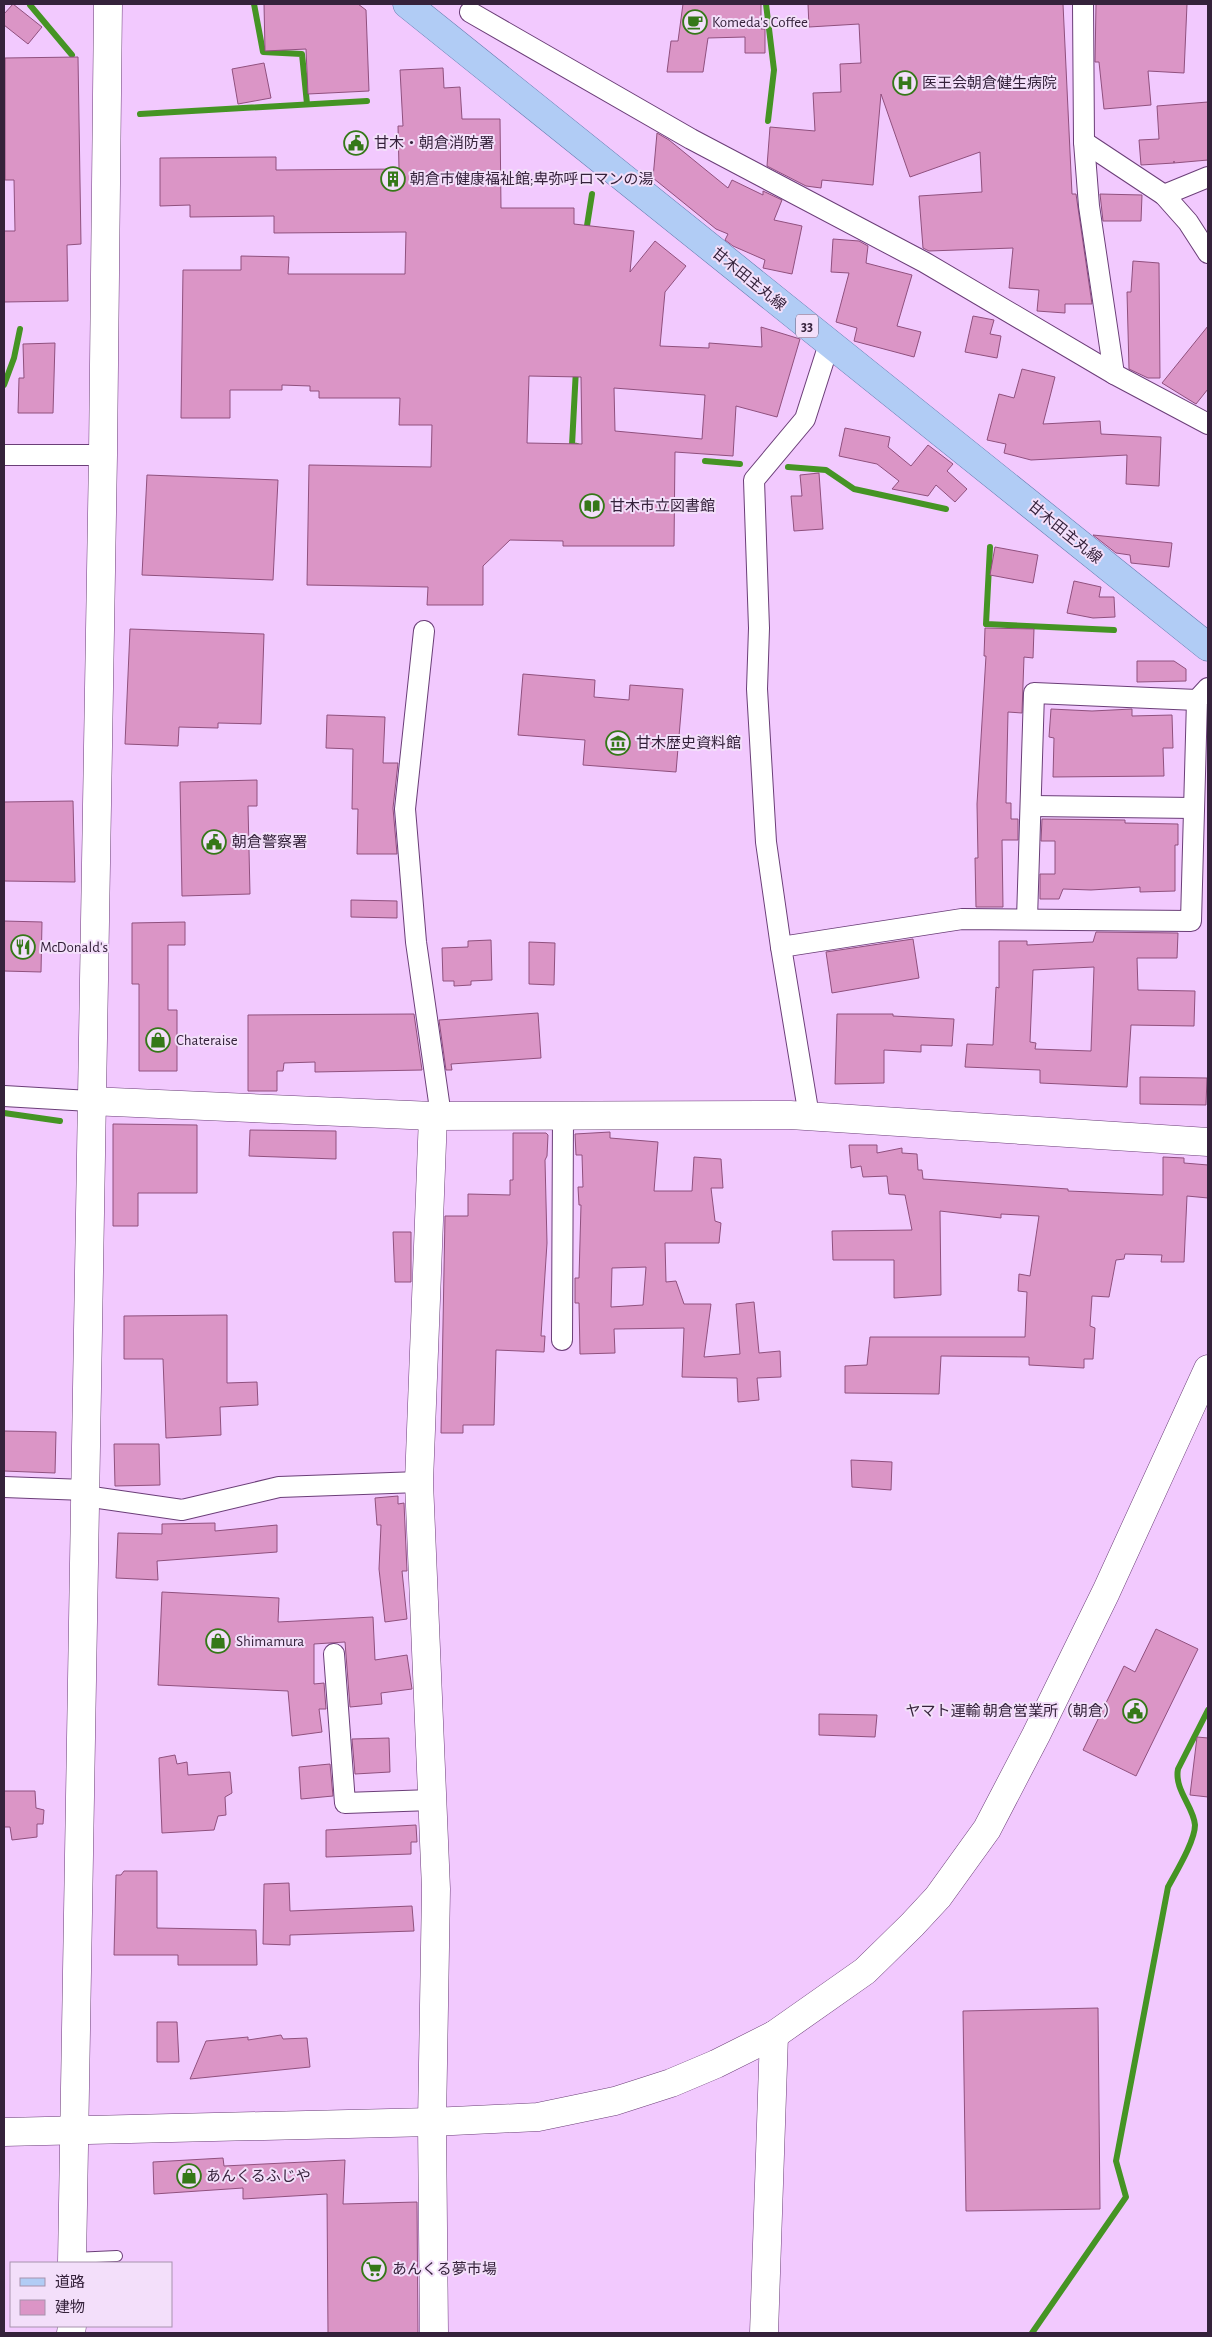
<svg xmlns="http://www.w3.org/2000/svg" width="1212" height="2337" font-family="'Alegreya Sans','Noto Sans JP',sans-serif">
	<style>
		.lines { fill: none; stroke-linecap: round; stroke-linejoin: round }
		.stream { stroke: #459424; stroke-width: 6 }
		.building { fill: #db95c6; stroke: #90507e; fill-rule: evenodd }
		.lane-casing { stroke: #6b3e78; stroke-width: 12 }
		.street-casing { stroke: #6b3e78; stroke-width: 22 }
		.secondary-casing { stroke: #6b3e78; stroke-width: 29 }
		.primary-casing { stroke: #647aaf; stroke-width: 29 }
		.lane { stroke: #fff; stroke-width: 10 }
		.street { stroke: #fff; stroke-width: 20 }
		.secondary { stroke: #fff; stroke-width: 28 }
		.primary { stroke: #b1ccf5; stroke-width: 28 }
		.labels { text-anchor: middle; stroke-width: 4; stroke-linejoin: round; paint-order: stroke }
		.shield { fill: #f3dffa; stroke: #6e5b74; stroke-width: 1 }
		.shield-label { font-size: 14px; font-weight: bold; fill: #35223b }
		.poi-label { font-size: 15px; fill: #35223b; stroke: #f3dffa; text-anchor: start }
		.street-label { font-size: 15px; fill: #35223b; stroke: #f3dffa }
	</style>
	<rect width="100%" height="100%" fill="#f2c9fe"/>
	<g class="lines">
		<g class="stream">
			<path d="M254 4 263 52 302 54 307 104"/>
			<path d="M766 4 774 70 768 121"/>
			<path d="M30 5 72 55"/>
			<path d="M140 114 367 101"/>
			<path d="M586 232 592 194"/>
			<path d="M576 369 572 445 577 446"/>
			<path d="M4 385 14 358 20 329"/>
			<path d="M705 461 740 464"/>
			<path d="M788 467 826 470 854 489 946 509"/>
			<path d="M990 547 986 624 1114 630"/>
			<path d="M4 1113 60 1121"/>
			<path d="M1032 2333 1126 2197 1116 2161 1168 1887C1176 1872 1195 1841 1195 1825 1194 1807 1174 1790 1178 1769L1208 1710"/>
		</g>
	</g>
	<g class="building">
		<path d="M13 4 42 27 28 44 4 25V14Z"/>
		<path d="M264 4H358L366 10 369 91 308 94 306 49 265 51Z"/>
		<path d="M683 4H761V29H765V53H745V37L708 38 703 72H667L671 41H678Z"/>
		<path d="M808 4H1063L1072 194H1076L1092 304H1065V313L1037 311 1039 290 1009 288 1013 248 929 251 923 248 919 196 982 192 980 152 910 177 881 94 873 185 822 180 821 188 806 186 767 166 770 127 815 131 813 93 841 92 840 64 861 63 859 24 809 27Z"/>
		<path d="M1096 4H1187L1184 73 1148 71 1151 105 1104 109 1099 62H1095Z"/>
		<path d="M78 57 81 244 67 245 68 301 4 302V231H15L14 180H5V58Z"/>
		<path d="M264 63 271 98 238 104 232 69Z"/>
		<path d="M443 68 444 88 460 87 462 119H500L501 208H574V224L634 231 630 272 655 241 686 266 665 292 660 346 709 348V343L762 347 761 327 800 339 777 417 736 406 733 456 675 452 674 546H563V541L510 540 483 566V605H427L428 587 307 585 309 465 431 467 432 425H399L400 398H319V391H310V386L282 385V390H230V418H181L183 270H241V256L289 257 288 274H405L406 232 274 233V216L190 217V205L160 206V158L276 157V170L399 169 398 126H403L400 70ZM529 376 581 377 582 444 527 443ZM614 388 705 395 702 439 615 431Z"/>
		<path d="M1208 102V160L1174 163V161V163L1141 165 1139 140 1159 139 1157 106Z"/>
		<path d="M657 133 669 140 728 188 732 180 763 195V191L782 200 774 220 802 226 792 274 763 268 765 260 733 246 725 240 728 234 716 229 653 178Z"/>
		<path d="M1100 194 1142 195 1141 221H1103Z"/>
		<path d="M833 239 859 241 868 246 866 263 912 275 897 326 921 332 914 357 854 341 857 328 836 322 849 273 831 272Z"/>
		<path d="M1133 261 1159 263 1160 378H1148L1129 369 1127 292H1131Z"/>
		<path d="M973 316 994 320 990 334 1001 336 997 358 965 352Z"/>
		<path d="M1208 326V389L1196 404 1162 383Z"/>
		<path d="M55 343 53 413H18L19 378H24L23 344Z"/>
		<path d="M1022 369 1055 377 1043 424 1100 421 1101 434 1161 437 1159 486 1126 484 1127 455 1031 460 1004 453 1006 444 987 440 999 394 1014 398Z"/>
		<path d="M845 428 890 437 888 447 911 466 928 445 953 464 947 471 967 489 955 502 936 485 928 496 892 489 899 481 877 464 839 456Z"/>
		<path d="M819 473 823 529 794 531 791 496H802L800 475Z"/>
		<path d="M147 475 278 480 273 580 142 575Z"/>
		<path d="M1093 535 1172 543 1169 567 1131 563 1130 555 1116 553Z"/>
		<path d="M995 547 1038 555 1033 583 990 575Z"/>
		<path d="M1074 581 1101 587 1099 597H1114L1115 617 1093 618 1067 613Z"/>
		<path d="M985 628 1034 629 1033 658 1024 657 1022 713 1008 712 1006 803H1011V819H1018V840H1002L1003 907H976L975 858H978L977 804 986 656H984Z"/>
		<path d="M130 629 264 634 261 724 218 723V728L179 727 178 746 125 744Z"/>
		<path d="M1137 661H1174L1186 669V681L1137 682Z"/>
		<path d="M523 674 595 680 594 697 629 700 630 685 683 689 676 772 583 765 585 740 518 735Z"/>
		<path d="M1051 709 1092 711 1132 709V716L1172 715 1173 748H1163L1164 776 1053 777 1054 738 1049 737Z"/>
		<path d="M327 715 385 717 383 763H398L393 808 397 854H357L358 809H352L353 749 326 748Z"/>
		<path d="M257 780V806H248L250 894 182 896 180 782Z"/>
		<path d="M73 801 75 882 4 881V802Z"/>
		<path d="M1042 819 1125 820V823L1178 824V845H1175V891L1140 892V887L1091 890 1063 889 1059 899H1040V874H1055V841H1041Z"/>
		<path d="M351 900 397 901V918L351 917Z"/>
		<path d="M4 921 42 922 41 972 4 971Z"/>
		<path d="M185 922V945H168V1010H177V1071H139V984H132V923Z"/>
		<path d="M1096 932 1178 933 1177 958H1137L1138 990 1195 991 1194 1026 1131 1025 1127 1087 1040 1083V1070L965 1067 967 1044 993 1045 996 987 999 988V941H1027V945L1093 942ZM1094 967 1091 1051 1035 1049 1036 1043 1030 1042 1033 970Z"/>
		<path d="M913 939 919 978 832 993 826 952Z"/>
		<path d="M491 940 492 980 471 981V985L454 986V981H443L442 948 468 947V941Z"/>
		<path d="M529 942 555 943 554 985 529 984Z"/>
		<path d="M538 1013 541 1058 451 1064 452 1070H446L439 1020Z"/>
		<path d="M414 1014 422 1070 315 1072V1062L284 1063 283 1071H277V1091H248V1015Z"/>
		<path d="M837 1014H893V1016L954 1019 952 1046 921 1045V1052L884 1050V1083L835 1084Z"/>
		<path d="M1140 1077 1207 1078 1206 1105 1140 1104Z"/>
		<path d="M113 1124 197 1125V1193H138V1226H113Z"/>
		<path d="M250 1130 336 1131V1159L249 1156Z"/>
		<path d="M610 1132V1138L658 1142 654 1191H692L694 1157 721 1159 723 1188H711L715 1221 721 1223 719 1243H665L666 1282 676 1281 684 1304H711L704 1357 740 1354 736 1304 754 1302 759 1353 780 1351 781 1377 757 1378 759 1400 738 1402 737 1378 682 1377 684 1328 614 1329 615 1353 580 1354 579 1303H575V1278H579L581 1205H579L578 1187H583L582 1155H576L575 1134ZM646 1267 643 1305 611 1307 612 1268Z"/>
		<path d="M513 1133H546L548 1135 547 1156 545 1160 547 1243 541 1336H545L544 1352 496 1350 494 1425H463V1433H441L445 1216H468V1194L510 1195V1180H513Z"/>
		<path d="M849 1145H877V1153L902 1148V1153L917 1154 918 1170H922L923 1179 1068 1189V1191L1163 1195V1157L1184 1158V1163L1208 1165V1198L1187 1196 1184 1262H1161L1162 1255 1125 1254 1124 1259 1116 1260 1109 1297 1092 1296 1090 1326 1095 1328 1093 1359H1084V1368L1029 1365V1357L941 1356 939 1394 845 1393V1366L867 1365 870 1337H1025L1027 1292 1018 1291 1019 1274 1030 1276 1039 1216 1001 1214V1218L940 1211 941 1295 894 1298V1260H833L832 1231 912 1230 905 1195 889 1194 887 1176 863 1177 861 1166 851 1168Z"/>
		<path d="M393 1232H411V1282H395Z"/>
		<path d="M227 1315V1383L257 1382 258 1405 220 1407 221 1435 166 1438 163 1359H124V1316Z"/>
		<path d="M4 1431 56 1432 55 1473 4 1471Z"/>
		<path d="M114 1444H159L160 1485 115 1486Z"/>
		<path d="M851 1460 892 1462 891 1490 852 1487Z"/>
		<path d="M398 1496V1504L404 1503 407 1571H402L407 1619 385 1622 379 1569 381 1525H377L375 1498Z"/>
		<path d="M215 1523V1531L277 1525V1552L157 1561 158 1580 116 1578 118 1533 162 1534V1524Z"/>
		<path d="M162 1592 279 1598 278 1622 373 1617 375 1660 407 1655 412 1689 381 1693 382 1704 350 1707 345 1642 314 1644V1684L324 1683 326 1709H319L322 1732 292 1736 288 1691 158 1685Z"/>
		<path d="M1156 1629 1198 1649 1136 1776 1083 1750 1124 1666 1135 1672Z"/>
		<path d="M819 1714 877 1715 875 1737 819 1735Z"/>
		<path d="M1197 1737 1208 1738V1797L1190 1795Z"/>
		<path d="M389 1738 390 1772 355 1774 352 1739Z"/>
		<path d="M175 1755 177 1764 187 1762 188 1775 230 1772 232 1793 225 1797 226 1815 218 1816 214 1830 162 1833 159 1758Z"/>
		<path d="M330 1764 333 1796 301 1799 299 1767Z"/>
		<path d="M4 1791H35L36 1808 44 1810 43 1824H37V1837L12 1840 10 1827H4Z"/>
		<path d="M416 1825 417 1842H411V1854L326 1857V1830Z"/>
		<path d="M124 1871H157V1928L256 1930 257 1965H178V1955H114L116 1875H121Z"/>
		<path d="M289 1883 290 1911 412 1906 414 1931 290 1935V1945L263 1944 264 1884Z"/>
		<path d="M1098 2008 1100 2209 966 2211 963 2011Z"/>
		<path d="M157 2022H177L179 2062H157Z"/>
		<path d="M281 2035 283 2039 307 2038 310 2067 190 2079 206 2041 248 2037V2040Z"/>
		<path d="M223 2158 224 2166 345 2160 343 2204 417 2202 418 2333H328L327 2194 243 2199V2188L154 2194 153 2162Z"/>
	</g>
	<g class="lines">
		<g class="lane-casing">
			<path id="lane" d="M74 2258 117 2256"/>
		</g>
		<g class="street-casing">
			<g id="street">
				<path d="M1083 4 1084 142 1089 206 1114 374"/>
				<path d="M470 12 691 139 924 262 1114 374 1208 424"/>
				<path d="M1084 142 1164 195 1188 222 1208 253"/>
				<path d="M1164 195 1208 177"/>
				<path d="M4 455H103"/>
				<path d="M424 631 405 809 416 942 441 1116"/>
				<path d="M1031 806 1194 808"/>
				<path d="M1027 919 1034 693 1197 700"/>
				<path d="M781 947 962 919 1191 921 1197 700 1208 688"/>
				<path d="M4 1096 90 1101"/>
				<path d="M809 1116 781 947 766 842 757 689 759 628 754 480 805 419 829 344"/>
				<path d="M562 1340 563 1115"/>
				<path d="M4 1487 85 1490"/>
				<path d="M84 1498H99L182 1510 279 1487 419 1482"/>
				<path d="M334 1654 345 1803 432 1800"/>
			</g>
		</g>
		<g class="secondary-casing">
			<g id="secondary">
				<path d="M90 1101 433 1116 790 1115 1208 1142"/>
				<path d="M433 1116 419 1482 436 1889 432 2122 434 2333"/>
				<path d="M4 2132 432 2122 538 2117 615 2101 671 2083 716 2064 774 2035 865 1971 912 1925 938 1897 987 1829 1036 1735 1106 1592 1208 1369"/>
				<path d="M72 2263 103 455 108 4"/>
				<path d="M71 2333 72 2326"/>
				<path d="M764 2333 774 2035"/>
			</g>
		</g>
		<g class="primary-casing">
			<path id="primary" d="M407 4 1208 647"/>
		</g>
		<use href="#lane" class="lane"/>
		<use href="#street" class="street"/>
		<use href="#secondary" class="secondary"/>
		<use href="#primary" class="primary"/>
	</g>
	<defs>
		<g id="cafe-ring" transform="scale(1.25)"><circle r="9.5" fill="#f3dffa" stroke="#357818" stroke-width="1.5"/><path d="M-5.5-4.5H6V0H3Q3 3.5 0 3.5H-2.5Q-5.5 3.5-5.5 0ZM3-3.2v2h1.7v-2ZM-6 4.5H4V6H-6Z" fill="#357818"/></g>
		<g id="hospital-ring" transform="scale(1.25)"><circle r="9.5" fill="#f3dffa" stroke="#357818" stroke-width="1.5"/><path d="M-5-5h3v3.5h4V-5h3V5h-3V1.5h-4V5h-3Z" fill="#357818"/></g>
		<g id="civic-ring" transform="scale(1.25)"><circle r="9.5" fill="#f3dffa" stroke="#357818" stroke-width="1.5"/><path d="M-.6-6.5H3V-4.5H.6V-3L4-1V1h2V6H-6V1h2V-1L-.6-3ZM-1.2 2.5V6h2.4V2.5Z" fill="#357818"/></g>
		<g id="building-ring" transform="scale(1.25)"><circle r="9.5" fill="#f3dffa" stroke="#357818" stroke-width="1.5"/><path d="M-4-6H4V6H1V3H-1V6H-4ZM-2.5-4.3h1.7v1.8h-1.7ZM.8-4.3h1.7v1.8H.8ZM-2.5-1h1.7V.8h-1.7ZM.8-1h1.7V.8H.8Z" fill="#357818"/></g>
		<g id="library-ring" transform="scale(1.25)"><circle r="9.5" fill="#f3dffa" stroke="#357818" stroke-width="1.5"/><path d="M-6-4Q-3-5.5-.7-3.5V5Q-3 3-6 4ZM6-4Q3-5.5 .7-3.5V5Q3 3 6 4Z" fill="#357818"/></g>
		<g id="museum-ring" transform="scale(1.25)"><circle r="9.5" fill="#f3dffa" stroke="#357818" stroke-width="1.5"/><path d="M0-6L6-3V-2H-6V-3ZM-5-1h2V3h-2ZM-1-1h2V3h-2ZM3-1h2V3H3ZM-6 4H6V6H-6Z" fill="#357818"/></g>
		<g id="restaurant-ring" transform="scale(1.25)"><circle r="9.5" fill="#f3dffa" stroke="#357818" stroke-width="1.5"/><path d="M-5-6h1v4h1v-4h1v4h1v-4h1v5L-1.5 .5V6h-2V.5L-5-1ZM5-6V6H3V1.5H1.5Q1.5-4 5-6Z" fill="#357818"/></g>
		<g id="shop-ring" transform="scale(1.25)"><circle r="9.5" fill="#f3dffa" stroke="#357818" stroke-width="1.5"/><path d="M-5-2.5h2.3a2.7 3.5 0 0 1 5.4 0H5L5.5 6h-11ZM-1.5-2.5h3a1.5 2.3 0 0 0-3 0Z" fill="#357818"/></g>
		<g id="supermarket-ring" transform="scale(1.25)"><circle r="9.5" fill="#f3dffa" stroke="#357818" stroke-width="1.5"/><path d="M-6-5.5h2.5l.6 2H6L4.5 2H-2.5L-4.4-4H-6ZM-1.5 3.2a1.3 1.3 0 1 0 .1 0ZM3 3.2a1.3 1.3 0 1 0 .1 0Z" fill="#357818"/></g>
	</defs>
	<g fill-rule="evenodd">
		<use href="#cafe-ring" x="695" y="22"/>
		<use href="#hospital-ring" x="905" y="83"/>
		<use href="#civic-ring" x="356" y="143"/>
		<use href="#building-ring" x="393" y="179"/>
		<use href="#library-ring" x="592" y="506"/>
		<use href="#museum-ring" x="618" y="743"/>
		<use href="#civic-ring" x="214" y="842"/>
		<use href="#restaurant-ring" x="23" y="947"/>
		<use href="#shop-ring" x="158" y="1040"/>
		<use href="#shop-ring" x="218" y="1641"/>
		<use href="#civic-ring" x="1135" y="1711"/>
		<use href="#shop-ring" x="189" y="2176"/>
		<use href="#supermarket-ring" x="374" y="2269"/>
	</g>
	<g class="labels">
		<rect class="shield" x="796" y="314.5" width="22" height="23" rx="4"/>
		<g class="shield-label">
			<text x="807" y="331">33</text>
		</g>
		<g class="poi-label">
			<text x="712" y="27">Komeda's Coffee</text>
			<text x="922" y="88">医王会朝倉健生病院</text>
			<text x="374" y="148">甘木・朝倉消防署</text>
			<text x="410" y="184">朝倉市健康福祉館;卑弥呼ロマンの湯</text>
			<text x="610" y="511">甘木市立図書館</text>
			<text x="636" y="748">甘木歴史資料館</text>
			<text x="232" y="847">朝倉警察署</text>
			<text x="40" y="952">McDonald's</text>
			<text x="176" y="1045">Chateraise</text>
			<text x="236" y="1646">Shimamura</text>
			<text x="1118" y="1716" text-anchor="end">ヤマト運輸 朝倉営業所（朝倉）</text>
			<text x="206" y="2181">あんくるふじや</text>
			<text x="392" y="2274">あんくる夢市場</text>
		</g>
		<g class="street-label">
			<text transform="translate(749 279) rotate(39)" y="5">甘木田主丸線</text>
			<text transform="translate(1065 532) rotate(39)" y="5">甘木田主丸線</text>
		</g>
	</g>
	<rect width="1212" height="2337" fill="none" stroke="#35223b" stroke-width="10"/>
	<rect x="10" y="2262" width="162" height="65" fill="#f3dffa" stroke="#a793ae"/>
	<rect x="20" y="2278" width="25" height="8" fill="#b1ccf5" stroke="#a793ae"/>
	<text x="55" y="2287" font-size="15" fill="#35223b">道路</text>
	<rect x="20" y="2300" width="25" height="15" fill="#db95c6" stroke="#a793ae"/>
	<text x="55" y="2312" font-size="15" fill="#35223b">建物</text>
</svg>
